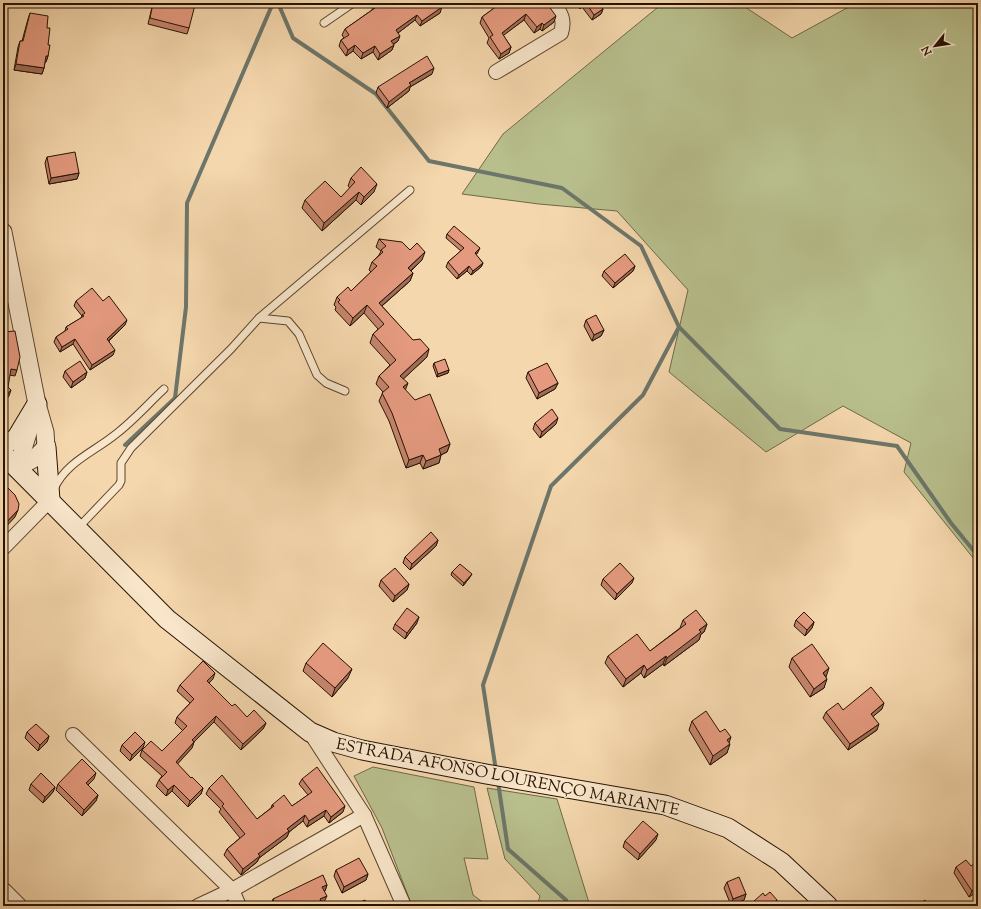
<svg xmlns="http://www.w3.org/2000/svg" width="981" height="909" font-family="'Sorts Mill Goudy',serif">
	<style>
		.green { fill: #b8bf8d; stroke: #6f6947 }
		.lines { fill: none; stroke-linecap: round; stroke-linejoin: round }
		.stream { stroke: #6d766a; stroke-width: 4 }
		.service-casing { stroke: #5a442c; stroke-width: 9 }
		.minor-casing { stroke: #5a442c; stroke-width: 16 }
		.tertiary-casing { stroke: #5a442c; stroke-width: 19 }
		.secondary-casing { stroke: #261301; stroke-width: 21 }
		.service { stroke: #f8e5ca; stroke-width: 7 }
		.minor { stroke: #f8e5ca; stroke-width: 14 }
		.tertiary { stroke: #f8e5ca; stroke-width: 17 }
		.secondary { stroke: #f8e5ca; stroke-width: 19 }
		.wall { fill: #c5846d; stroke: #261301 }
		.shaded-wall { fill: #a06c59; stroke: #261301 }
		.building { fill: #e59a7f; stroke: #261301 }
		.labels { text-anchor: middle; stroke-width: 3; stroke-linejoin: round; paint-order: stroke }
		.street-label { font-size: 16px; fill: #261301; stroke: #f8e5ca }
	</style>
	<rect width="100%" height="100%" fill="#f5d7ad"/>
	<filter id="stains"><feTurbulence type="fractalNoise" baseFrequency=".005" numOctaves="4"/><feColorMatrix values="0 0 0 0 .2 0 0 0 0 .09 0 0 0 0 .02 0 0 0 .5 -.17"/></filter>
	<radialGradient id="worn" r=".72"><stop offset=".6" stop-color="#630" stop-opacity="0"/><stop offset="1" stop-color="#630" stop-opacity=".3"/></radialGradient>
	<g class="green">
		<path d="M663 3H739L792 38 856 3H978V564L904 472 911 443 843 406 766 452 669 372 688 290 617 211 539 204 462 194 503 134Z"/>
		<path d="M373 767 474 787 488 859 464 858 473 895 488 906H412L382 828 354 776Z"/>
		<path d="M487 788 557 799 590 906H537L540 896 505 859Z"/>
	</g>
	<g class="lines">
		<g class="stream">
			<path d="M278 3 293 38 376 94 429 161 562 188 641 246 679 327 780 429 897 446 951 523 978 556"/>
			<path d="M125 445 175 398 186 307 187 203 273 3"/>
			<path d="M496 771 483 685 551 486 643 395 679 327"/>
			<path d="M498 782 508 849 566 900 568 906"/>
		</g>
		<g class="service-casing">
			<g id="service">
				<path d="M324 23 353 3"/>
				<path d="M259 318 410 190"/>
				<path d="M54 489C66 462 94 452 116 434 133 421 148 404 164 389"/>
				<path d="M78 528 119 485 121 481V463L131 448 231 349 259 318 288 321 299 334 317 375 326 383 345 391"/>
			</g>
		</g>
		<g class="minor-casing">
			<g id="minor">
				<path d="M496 72 561 33C565 20 561 14 554 3"/>
				<path d="M3 548 50 500"/>
				<path d="M310 732 364 815 404 906"/>
				<path d="M73 735 232 890 239 906"/>
				<path d="M4 890 20 906"/>
				<path d="M198 906 232 890 364 815"/>
			</g>
		</g>
		<g class="tertiary-casing">
			<g id="tertiary">
				<path d="M3 232 37 404 45 432 46 447 35 458 17 468"/>
				<path d="M17 468 33 417"/>
			</g>
		</g>
		<g class="secondary-casing">
			<g id="secondary">
				<path d="M3 444 16 439 37 404"/>
				<path d="M46 447 50 500"/>
				<path d="M3 454 167 619 310 732 333 742 362 750 486 774 665 805 728 828 781 862 828 906"/>
			</g>
		</g>
		<use href="#service" class="service"/>
		<use href="#minor" class="minor"/>
		<use href="#tertiary" class="tertiary"/>
		<use href="#secondary" class="secondary"/>
	</g>
	<g class="wall">
		<path d="M153 3 175 7 176 3 189 28 187 34 148 24Z"/>
		<path d="M378 3H446L441 6 440 13 420 26 415 20 398 33V41L394 44 392 50 378 60 373 52 361 59 353 51 346 56 339 46 341 40 344 38 342 35 345 29 372 10 373 6Z"/>
		<path d="M501 3 554 22 542 31 540 29 534 33 524 20 503 35 511 47 509 53 499 59 487 43 489 38 480 23 482 17Z"/>
		<path d="M576 3H599L603 9 601 14 592 20 582 7 580 9Z"/>
		<path d="M30 13 47 28 48 56 46 62H45L44 68 42 74 14 70 18 47 20 41H22L28 19Z"/>
		<path d="M432 74 410 87 409 91 387 108 376 93 378 87Z"/>
		<path d="M47 157 79 173 77 179 49 184 45 163Z"/>
		<path d="M351 178 374 192 361 205 356 200 322 231 302 208 305 200 341 197 350 188 348 186Z"/>
		<path d="M447 234 478 252 476 255 483 263 481 267 471 275 467 271 457 279 446 267 448 262 461 251 446 238Z"/>
		<path d="M379 239 410 250 422 260 411 271 413 273 410 281 382 306 427 357 403 379 405 390 450 444 447 452 441 455 439 463 423 469 420 463 406 468 389 421 379 401 383 392 376 384 379 376 390 365 370 343 373 334 378 329 364 313 350 326 335 310 336 307 334 305 337 297 351 291 371 272 369 270 372 262 379 255 381 251 376 247Z"/>
		<path d="M635 266 633 271 613 288 602 276 604 271Z"/>
		<path d="M76 301H103L125 325 109 341 113 355 90 370 73 344 60 352 54 342 56 337 65 331 66 327 81 318 82 316 74 306Z"/>
		<path d="M586 320 604 330 601 336 592 341 584 326Z"/>
		<path d="M434 363 449 370 448 373 437 377 433 366Z"/>
		<path d="M65 371 87 372 85 378 71 388 63 377Z"/>
		<path d="M528 372 558 383 555 389 537 399 526 378Z"/>
		<path d="M535 423 556 424 540 438 533 429Z"/>
		<path d="M438 540 436 546 410 570 403 563 405 557Z"/>
		<path d="M452 572 470 577 463 586 451 575Z"/>
		<path d="M603 579 632 583 615 600 601 585Z"/>
		<path d="M381 580 409 584 407 590 393 602 379 586Z"/>
		<path d="M683 620 707 624 704 632 701 634 699 640 664 666 663 664 644 678 641 673 623 687 605 663 608 656 650 651 680 628Z"/>
		<path d="M796 620 814 622 812 628 805 636 794 626Z"/>
		<path d="M417 623 405 639 393 629 395 624Z"/>
		<path d="M792 658 826 677 824 688 810 697 789 667Z"/>
		<path d="M306 663 348 678 332 697 303 671Z"/>
		<path d="M213 679 209 683 232 706 247 717 266 723 263 729 241 750 214 722 194 742 192 748 177 764 191 778 203 788 201 794 188 807 172 791 166 796 156 786 159 780 162 776 140 756 142 750 162 751 183 731 175 723 177 717 190 703 177 691 180 685Z"/>
		<path d="M882 709 873 716 877 730 848 750 823 718 826 712 843 710Z"/>
		<path d="M692 721 720 732 729 743 727 753 710 765 689 730Z"/>
		<path d="M27 732 49 736 47 742 38 751 25 738Z"/>
		<path d="M122 745 143 748 130 761 120 751Z"/>
		<path d="M94 779 88 785 98 795 96 801 82 816 56 790 58 784Z"/>
		<path d="M302 779 343 812 329 823 324 816 307 827 303 821 289 832 287 837 259 858 257 862 241 875 224 855 227 849 240 838 219 812 221 809 206 794 209 788 257 819 271 808 272 805 292 806 308 795 299 784Z"/>
		<path d="M31 784 55 787 53 792 43 803 29 790Z"/>
		<path d="M656 840 638 860 623 847 625 841Z"/>
		<path d="M971 866 978 867V891L969 897 954 873 956 867Z"/>
		<path d="M336 870 368 874 366 880 342 893 334 876Z"/>
		<path d="M727 882 746 894 744 900 731 905 724 888Z"/>
		<path d="M327 885 325 891H324V902L322 903 323 906H271V905L273 899Z"/>
		<path d="M765 896 777 900 775 906H751L753 902Z"/>
	</g>
	<g class="shaded-wall">
		<path d="M440 3H446L437 9 440 4Z"/>
		<path d="M582 3H584L582 7 580 9Z"/>
		<path d="M442 7 440 13 420 26 422 21Z"/>
		<path d="M603 9 601 14 592 20 594 15Z"/>
		<path d="M526 14 524 20 500 38 502 33Z"/>
		<path d="M417 15 415 20 394 36 396 30Z"/>
		<path d="M556 16 554 22 542 31 544 25Z"/>
		<path d="M542 23 540 29 534 33 537 27Z"/>
		<path d="M400 36 398 41 389 47 391 41Z"/>
		<path d="M355 45 353 51 346 56 348 50Z"/>
		<path d="M394 45 392 50 378 60 380 54Z"/>
		<path d="M375 46 373 52 361 59 363 53Z"/>
		<path d="M511 47 509 53 499 59 501 54Z"/>
		<path d="M46 56H48L46 62H44Z"/>
		<path d="M16 64 44 68 42 74 14 70Z"/>
		<path d="M434 68 432 74 410 87 409 91 387 108 389 102 409 83Z"/>
		<path d="M79 173 77 179 49 184 51 178Z"/>
		<path d="M377 184 374 192 361 205 364 197Z"/>
		<path d="M359 192 356 200 322 231 324 223Z"/>
		<path d="M480 248 478 252 473 258 475 253Z"/>
		<path d="M425 252 422 260 405 276 408 268Z"/>
		<path d="M483 263 481 267 471 275 473 271Z"/>
		<path d="M469 266 467 271 457 279 459 275Z"/>
		<path d="M635 266 633 271 613 288 615 283Z"/>
		<path d="M413 273 410 281 376 311 379 303Z"/>
		<path d="M367 305 364 313 350 326 353 318Z"/>
		<path d="M127 320 125 325 105 344 107 339Z"/>
		<path d="M604 330 601 336 592 341 594 335Z"/>
		<path d="M75 339 73 344 60 352 62 347Z"/>
		<path d="M429 349 427 357 398 384 400 376Z"/>
		<path d="M115 350 113 355 90 370 92 365Z"/>
		<path d="M11 369 17 370 15 376 9 375Z"/>
		<path d="M449 370 448 373 437 377 438 374Z"/>
		<path d="M87 372 85 378 71 388 73 382Z"/>
		<path d="M408 383 405 391 403 387Z"/>
		<path d="M558 383 555 389 537 399 539 393Z"/>
		<path d="M11 390 9 396 3 403V399Z"/>
		<path d="M558 418 556 424 540 438 542 432Z"/>
		<path d="M450 444 447 452 436 457 439 449Z"/>
		<path d="M423 455 420 463 406 468 409 460Z"/>
		<path d="M441 455 439 463 423 469 426 461Z"/>
		<path d="M18 510 15 517 3 530V526Z"/>
		<path d="M438 540 436 546 410 570 412 564Z"/>
		<path d="M472 574 470 577 463 586 464 583Z"/>
		<path d="M634 578 632 583 615 600 617 594Z"/>
		<path d="M409 584 407 590 393 602 395 596Z"/>
		<path d="M419 617 417 623 405 639 407 633Z"/>
		<path d="M814 622 812 628 805 636 807 630Z"/>
		<path d="M707 624 704 632 701 634 699 640 664 666 667 658 699 630Z"/>
		<path d="M666 656 663 664 644 678 647 670Z"/>
		<path d="M644 665 641 673 623 687 626 679Z"/>
		<path d="M829 668 826 677 823 673Z"/>
		<path d="M352 669 348 678 332 697 335 688Z"/>
		<path d="M215 673 213 679 205 687 207 681Z"/>
		<path d="M827 679 824 688 810 697 814 689Z"/>
		<path d="M884 703 882 709 869 720 871 714Z"/>
		<path d="M216 716 214 722 190 746 192 740Z"/>
		<path d="M266 723 263 729 241 750 243 744Z"/>
		<path d="M879 724 877 730 848 750 850 744Z"/>
		<path d="M49 736 47 742 38 751 40 745Z"/>
		<path d="M731 737 728 746 730 744 727 753 710 765 713 756 727 740Z"/>
		<path d="M145 742 143 748 130 761 132 755Z"/>
		<path d="M194 742 192 748 174 768 176 762Z"/>
		<path d="M96 773 94 779 84 789 86 783Z"/>
		<path d="M174 785 172 791 166 796 168 790Z"/>
		<path d="M55 787 53 792 43 803 45 797Z"/>
		<path d="M203 788 201 794 188 807 190 801Z"/>
		<path d="M98 795 96 801 82 816 84 810Z"/>
		<path d="M345 806 343 812 329 823 331 817Z"/>
		<path d="M326 810 324 816 307 827 309 821Z"/>
		<path d="M305 815 303 821 289 832 287 837 259 858 257 862 241 875 243 869 258 854 287 829Z"/>
		<path d="M658 834 656 840 638 860 640 854Z"/>
		<path d="M368 874 366 880 342 893 344 887Z"/>
		<path d="M327 885 325 891 320 893 322 887Z"/>
		<path d="M978 887V891L969 897 972 891Z"/>
		<path d="M746 894 744 900 731 905 733 899Z"/>
		<path d="M327 896 324 902 318 905 320 899Z"/>
		<path d="M777 900 775 906H770Z"/>
	</g>
	<g class="building">
		<path d="M153 3H159L176 7V3H187L195 5 189 28 150 18Z"/>
		<path d="M378 3H440V4L442 7 422 21 417 15 396 30 400 36 391 41 394 45 380 54 375 46 363 53 355 45 348 50 341 40 349 35 345 29 375 8 373 6Z"/>
		<path d="M501 3H542L545 7 548 5 556 16 544 25 542 23 537 27 526 14 502 33 511 47 501 54 490 37 493 35 482 17Z"/>
		<path d="M586 3H599L603 9 594 15Z"/>
		<path d="M30 13 48 16 47 28H50L48 45H50L48 56H46L44 68 16 64 20 41H23Z"/>
		<path d="M427 56 434 68 409 83 411 85 389 102 378 87Z"/>
		<path d="M75 152 79 173 51 178 47 157Z"/>
		<path d="M361 167 377 184 364 197 359 192 324 223 305 200 325 181 341 197 355 182 351 178Z"/>
		<path d="M454 226 480 248 475 253 483 263 473 271 469 266 459 275 448 262 464 248 447 234Z"/>
		<path d="M379 239 402 242 410 250 417 243 425 252 408 268 413 273 379 303 413 340 420 339 429 349 400 376 408 383 403 387 415 400 430 394 450 444 439 449 441 455 426 461 423 455 409 460 392 413 382 393 389 387 379 376 396 360 373 334 384 324 367 305 353 318 338 302 340 300 337 297 348 287 351 291 377 266 372 262 383 252 381 250 386 246Z"/>
		<path d="M625 254 635 266 615 283 604 271Z"/>
		<path d="M92 288 103 301 109 296 127 320 107 339 115 350 92 365 75 339 62 347 56 337 68 329 66 327 84 316 82 315 85 313 76 301Z"/>
		<path d="M596 315 604 330 594 335 586 320Z"/>
		<path d="M15 331 20 357 17 370 11 369 8 387 11 390 3 399V332Z"/>
		<path d="M445 359 449 370 438 374 434 363Z"/>
		<path d="M80 361 87 372 73 382 65 371Z"/>
		<path d="M547 363 558 383 539 393 528 372Z"/>
		<path d="M552 409 558 418 542 432 535 423Z"/>
		<path d="M3 483 15 495 19 504 18 510 3 526Z"/>
		<path d="M431 532 438 540 412 564 405 557Z"/>
		<path d="M620 563 634 578 617 594 603 579Z"/>
		<path d="M460 564 472 574 464 583 452 572Z"/>
		<path d="M395 568 409 584 395 596 381 580Z"/>
		<path d="M407 608 419 617 407 633 395 624Z"/>
		<path d="M696 610 707 624 699 630 701 632 667 658 666 656 647 670 644 665 626 679 608 656 637 634 650 651 686 624 683 620Z"/>
		<path d="M804 612 814 622 807 630 796 620Z"/>
		<path d="M323 643 352 669 335 688 306 663Z"/>
		<path d="M812 644 829 668 823 673 827 679 814 689 792 658Z"/>
		<path d="M203 661 215 673 207 681 232 706 235 704 247 717 254 710 266 723 243 744 216 716 192 740 194 742 176 762 191 778 192 777 203 788 190 801 174 785 168 790 159 780 167 772 142 750 151 741 162 751 187 726 177 717 194 699 180 685Z"/>
		<path d="M871 687 884 703 871 714 879 724 850 744 826 712 838 703 843 710Z"/>
		<path d="M706 711 720 732 725 729 731 737 727 740 730 744 713 756 692 721Z"/>
		<path d="M36 724 49 736 40 745 27 732Z"/>
		<path d="M135 732 145 742 132 755 122 745Z"/>
		<path d="M82 759 96 773 86 783 98 795 84 810 58 784Z"/>
		<path d="M317 767 345 806 331 817 326 810 309 821 305 815 287 829 289 831 258 854 260 856 243 869 227 849 245 834 222 806 224 804 209 788 222 775 257 819 274 806 272 805 284 795 292 806 312 792 302 779Z"/>
		<path d="M41 773 55 787 45 797 31 784Z"/>
		<path d="M643 821 658 834 640 854 625 841Z"/>
		<path d="M359 858 368 874 344 887 336 870Z"/>
		<path d="M966 860 971 866 975 863 978 867V887L972 891 956 867Z"/>
		<path d="M323 875 327 885 322 887 327 896 320 899 323 906H276L273 899Z"/>
		<path d="M739 877 746 894 733 899 727 882Z"/>
		<path d="M770 892 777 900 770 906H756L753 902 763 893 765 896Z"/>
		<path d="M365 900 368 906H352Z"/>
		<path d="M925 900 930 906H916Z"/>
		<path d="M219 903 220 906H213Z"/>
	</g>
	<g class="labels">
		<g class="street-label">
			<text transform="translate(508 776) rotate(11)" y="6">ESTRADA AFONSO LOURENÇO MARIANTE</text>
		</g>
	</g>
	<rect width="981" height="909" fill="none" stroke="#f5d7ad" stroke-width="16"/>
	<rect x="4" y="4" width="973" height="901" fill="none" stroke="#261301" stroke-width="2"/>
	<rect x="8" y="8" width="965" height="893" fill="none" stroke="#261301"/>
	<g transform="translate(935 46) rotate(240)" stroke="#f8e5ca" stroke-width="3" paint-order="stroke">
	<path d="M0-3L7 15L0 10L-7 15Z" fill="#261301"/>
	<text y="-6" font-size="11" font-weight="bold" text-anchor="middle" fill="#261301">N</text>
	</g>
	<rect width="100%" height="100%" filter="url(#stains)"/>
	<rect width="100%" height="100%" fill="url(#worn)"/>
</svg>
